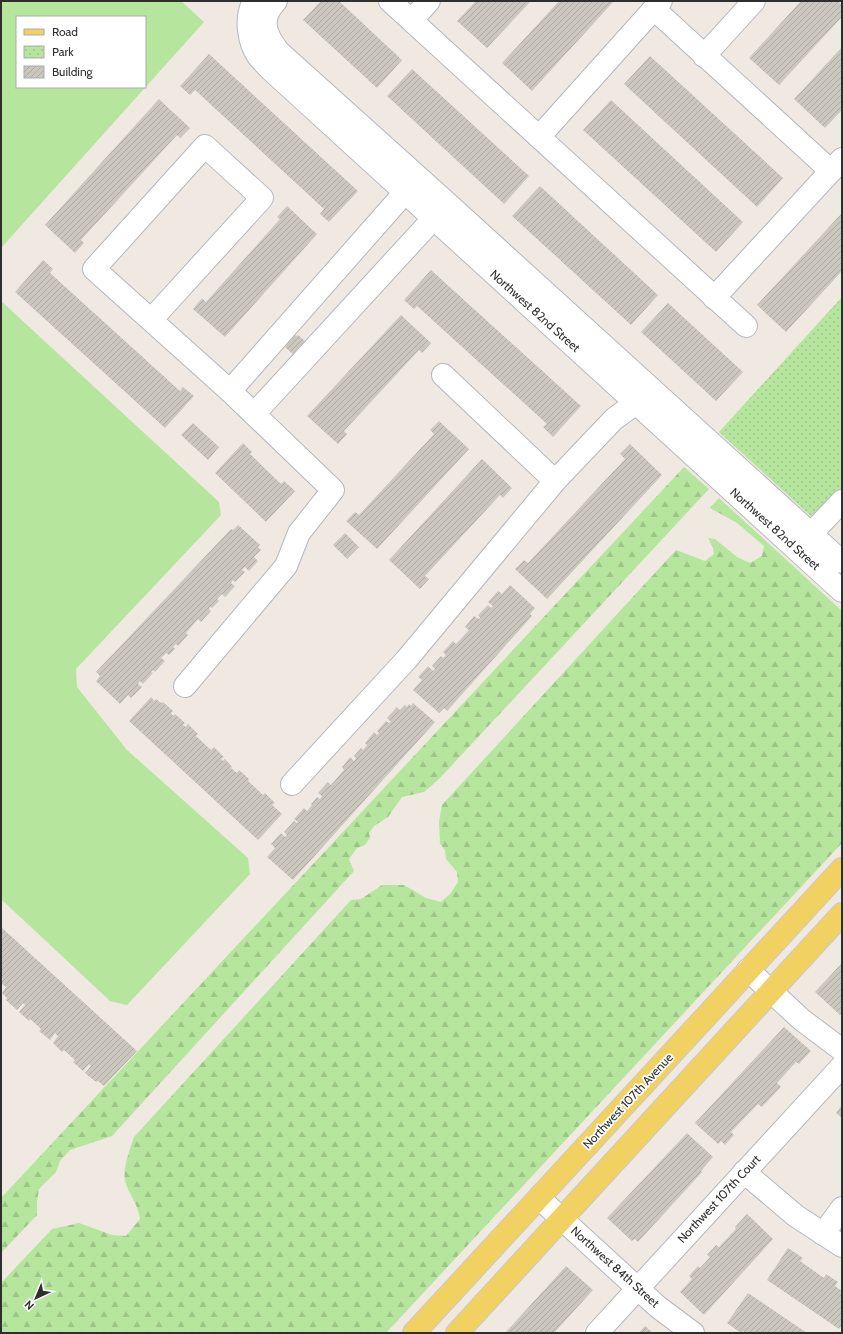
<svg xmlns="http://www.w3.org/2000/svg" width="843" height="1334" font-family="Cabin,sans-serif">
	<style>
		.grass { fill: #b6e59e; fill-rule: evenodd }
		.forest { fill: url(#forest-firs) }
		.park { fill: url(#park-dots) }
		.building { fill: url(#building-hatch) }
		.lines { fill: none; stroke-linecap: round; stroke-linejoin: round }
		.minor-casing { stroke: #b4b7c1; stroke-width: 24 }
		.major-casing { stroke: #c9c9c9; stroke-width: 24 }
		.minor { stroke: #fff; stroke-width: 22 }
		.major { stroke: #f2d163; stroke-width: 22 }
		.labels { text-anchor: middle; stroke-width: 3.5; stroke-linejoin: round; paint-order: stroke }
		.street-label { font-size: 12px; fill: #2e2e2e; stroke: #fff }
	</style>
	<defs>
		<pattern id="forest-firs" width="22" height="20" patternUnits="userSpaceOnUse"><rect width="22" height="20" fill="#b6e59e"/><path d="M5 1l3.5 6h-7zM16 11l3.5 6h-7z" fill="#9dc588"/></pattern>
		<pattern id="park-dots" width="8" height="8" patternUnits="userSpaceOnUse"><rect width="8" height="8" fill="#b6e59e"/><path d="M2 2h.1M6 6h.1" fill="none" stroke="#9dc588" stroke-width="1.8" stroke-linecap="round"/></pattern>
		<pattern id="building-hatch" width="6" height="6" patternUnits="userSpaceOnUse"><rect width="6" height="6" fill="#cbc7bf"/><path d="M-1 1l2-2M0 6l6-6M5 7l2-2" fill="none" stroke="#afaba4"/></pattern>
	</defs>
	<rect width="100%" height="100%" fill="#efe9e1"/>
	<g class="grass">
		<path d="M1 1H181L204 22 1 248ZM17 17H145V87H17Z"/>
		<path d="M1 301 219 502 221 515 76 669 77 687 127 750 248 858 250 874 127 1005 110 1001 1 899Z"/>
	</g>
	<g class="forest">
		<path d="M684 467 709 489 439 779 424 792 402 797 388 817 374 826 369 833 370 838 365 845 357 848 349 859 354 871 112 1136 70 1150 60 1161 56 1172 39 1189 37 1202V1215L1 1253V1198Z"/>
		<path d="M719 498 842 611V843L386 1333H1V1283L52 1229 79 1223 112 1235 126 1236 140 1219C138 1204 131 1198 126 1184 121 1171 130 1150 134 1137L351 900 361 899 382 885H404L426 898 441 902 450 894 458 882 457 872 446 859 445 850 440 844 439 822 442 805 676 550 705 561 714 554 713 548 708 538 715 539 737 557 750 563 762 556 764 546 737 523 710 508Z"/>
	</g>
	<path class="park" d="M842 297V489L814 519 719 432Z"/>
	<g class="building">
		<path d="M321 1H339L402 60 377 88 303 20Z"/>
		<path d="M476 1H531L487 48 457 21Z"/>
		<path d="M559 1H614L532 91 502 63Z"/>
		<path d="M801 1H838L842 5V17L779 85 749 58Z"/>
		<path d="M842 47V110L825 128 794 99Z"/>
		<path d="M209 54 358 191 329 222 320 214 324 209 195 90 190 95 180 86Z"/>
		<path d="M650 56 783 178 757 207 624 84Z"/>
		<path d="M412 69 529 176 504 204 387 96Z"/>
		<path d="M159 99 190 128 180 138 177 135 81 240 84 243 75 253 45 225Z"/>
		<path d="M611 100 743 222 716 252 583 130Z"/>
		<path d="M540 186 658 295 631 325 512 216Z"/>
		<path d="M287 206 317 234 225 337 193 309 202 298 206 302 280 219 277 217Z"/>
		<path d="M842 213V271L786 332 757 305Z"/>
		<path d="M43 260 53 269 50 273 180 391 183 387 194 396 165 428 15 292Z"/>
		<path d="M431 270 581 406 553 437 543 427 547 424 417 306 414 309 404 300Z"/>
		<path d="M668 303 743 372 716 401 641 332Z"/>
		<path d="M401 315 431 343 422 353 419 350 344 431 347 434 338 444 307 416Z"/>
		<path d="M292 330 296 336 298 335 307 343 295 356 285 347 287 345 281 342Z"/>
		<path d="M439 421 469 449 377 549 346 521 355 512 359 515 434 434 430 430Z"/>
		<path d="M193 423 219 447 208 460 181 435Z"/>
		<path d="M243 443 252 452 250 454 281 484 284 481 295 491 266 522 215 473Z"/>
		<path d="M630 444 662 475 547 599 515 569 524 560 528 563 625 459 620 454Z"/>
		<path d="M482 459 512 488 503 498 500 495 425 576 429 579 420 589 389 560Z"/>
		<path d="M238 525 260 545 258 547 261 550 254 557 258 561 249 571 245 567 242 570 245 572 235 582 233 580 231 583 235 586 225 597 222 594 217 599 219 601 212 608 210 607 209 609 211 611 201 622 198 619 186 633 188 635 178 646 176 644 173 647 175 649 169 655 166 653 161 658 165 661 155 672 153 670 151 672 153 673 143 684 140 681 138 684 142 687 131 698 128 695 120 704 96 681 100 676 96 672 231 529 233 530Z"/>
		<path d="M345 533 359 547 347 559 333 545Z"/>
		<path d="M510 585 535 608 530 614 532 616 447 711 444 708 439 713 413 690 422 680 418 677 428 666 433 671 435 669 432 666 441 656 443 658 446 655 443 652 453 641 456 644 469 630 465 627 474 616 479 619 480 618 478 615 488 605 491 608 493 606 488 602 498 591 502 594Z"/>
		<path d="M151 697 154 701 156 699 161 703 163 702 173 711 171 713 173 716 175 714 185 723 183 725 186 727 188 724 198 734 196 736 211 750 214 747 224 757 221 759 223 761 225 759 232 767 231 768 237 773 239 770 249 779 248 781 263 795 265 793 275 803 272 805 282 814 258 840 129 721Z"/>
		<path d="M413 703 435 722 293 880 267 857 275 848 271 844 281 833 285 837 287 835 284 832 294 821 297 823 298 822 294 819 304 808 307 811 312 805 311 804 317 797 320 799 322 796 318 793 328 782 331 785 344 770 342 767 350 757 354 761 356 759 354 756 361 748 363 750 367 745 365 743 374 732 377 735 379 733 377 731 386 721 389 723 391 722 387 718 397 707 400 710 405 705 407 707 409 704 411 706Z"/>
		<path d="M1 927 137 1051 104 1086 98 1081 96 1082 85 1073 91 1066 89 1064 83 1071 73 1062 75 1060 64 1050 62 1052 53 1043 58 1036 55 1033 50 1040 39 1031 41 1029 30 1019 29 1021 19 1012 25 1005 23 1003 17 1010 6 1000 7 998 2 993 6 987 1 983 3 978H1Z"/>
		<path d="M842 963V1013L840 1015 815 992Z"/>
		<path d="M784 1027 811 1051 799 1064 796 1062 777 1083 781 1087 762 1107 758 1104 731 1132 734 1135 725 1145 721 1141 718 1144 695 1123Z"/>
		<path d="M842 1105V1118L836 1113Z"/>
		<path d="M687 1133 713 1157 701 1171 702 1172 638 1242 635 1239 632 1241 607 1218Z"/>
		<path d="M747 1214 773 1239 704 1315 680 1292 692 1279 689 1276 698 1266 700 1268 710 1257 707 1255 716 1245 719 1247 736 1229 735 1227Z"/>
		<path d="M788 1248 803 1258 800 1261 824 1278 826 1274 838 1282 835 1286 842 1291V1325L839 1329 767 1280Z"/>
		<path d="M566 1266 593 1290 554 1333H505Z"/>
		<path d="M748 1293 807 1333H746L743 1331 741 1333 727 1323Z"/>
		<path d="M645 1326 653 1333H639Z"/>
	</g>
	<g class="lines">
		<g class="minor-casing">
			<g id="minor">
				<path d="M254 1C245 17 248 41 258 56 262 61 267 66 271 70L842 591"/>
				<path d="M276 1C259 19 265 34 279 52L448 204 842 562"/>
				<path d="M390 1 746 326"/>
				<path d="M654 9 831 171"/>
				<path d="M412 20 429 1"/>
				<path d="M704 56 754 1"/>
				<path d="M539 137 661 1"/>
				<path d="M714 298 842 159"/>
				<path d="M151 320 262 198 205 146 94 269 230 391 333 490 299 533 286 566 185 686"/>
				<path d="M443 375 555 481"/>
				<path d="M230 391 415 181"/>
				<path d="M254 414 444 207"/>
				<path d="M811 534 842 501"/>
				<path d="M292 784 407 659 555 481 614 419 636 403"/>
				<path d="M748 970 802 1020 842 1050"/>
				<path d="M744 1172 796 1216 842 1246"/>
				<path d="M539 1198 658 1307 693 1333"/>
				<path d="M823 1234 842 1208"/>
				<path d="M597 1333 842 1066"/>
			</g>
		</g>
		<g class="major-casing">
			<g id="major">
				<path d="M414 1333 842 869"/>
				<path d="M457 1333 842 914"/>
			</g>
		</g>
		<use href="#minor" class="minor"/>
		<use href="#major" class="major"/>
	</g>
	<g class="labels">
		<g class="street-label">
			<text transform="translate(535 311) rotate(42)" y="4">Northwest 82nd Street</text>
			<text transform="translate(775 529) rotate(42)" y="4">Northwest 82nd Street</text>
			<text transform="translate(628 1101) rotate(-47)" y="4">Northwest 107th Avenue</text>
			<text transform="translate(719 1199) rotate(-47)" y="4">Northwest 107th Court</text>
			<text transform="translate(615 1267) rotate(42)" y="4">Northwest 84th Street</text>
		</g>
	</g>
	<rect width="843" height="1334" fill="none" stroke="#2e2e2e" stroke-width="4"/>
	<rect x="16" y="16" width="130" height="72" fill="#ffffff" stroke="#ababab"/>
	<rect x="24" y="29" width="20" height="6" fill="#f2d163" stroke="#ababab"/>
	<text x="52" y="36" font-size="12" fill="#2e2e2e">Road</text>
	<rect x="24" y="46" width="20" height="12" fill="url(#park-dots)" stroke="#ababab"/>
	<text x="52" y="56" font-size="12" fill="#2e2e2e">Park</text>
	<rect x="24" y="66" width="20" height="12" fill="url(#building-hatch)" stroke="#ababab"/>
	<text x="52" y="76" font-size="12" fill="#2e2e2e">Building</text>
	<g transform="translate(36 1298) rotate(224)" stroke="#ffffff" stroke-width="3" paint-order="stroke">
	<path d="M0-3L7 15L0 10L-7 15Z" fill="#2e2e2e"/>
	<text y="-6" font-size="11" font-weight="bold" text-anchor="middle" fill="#2e2e2e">N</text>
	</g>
</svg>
